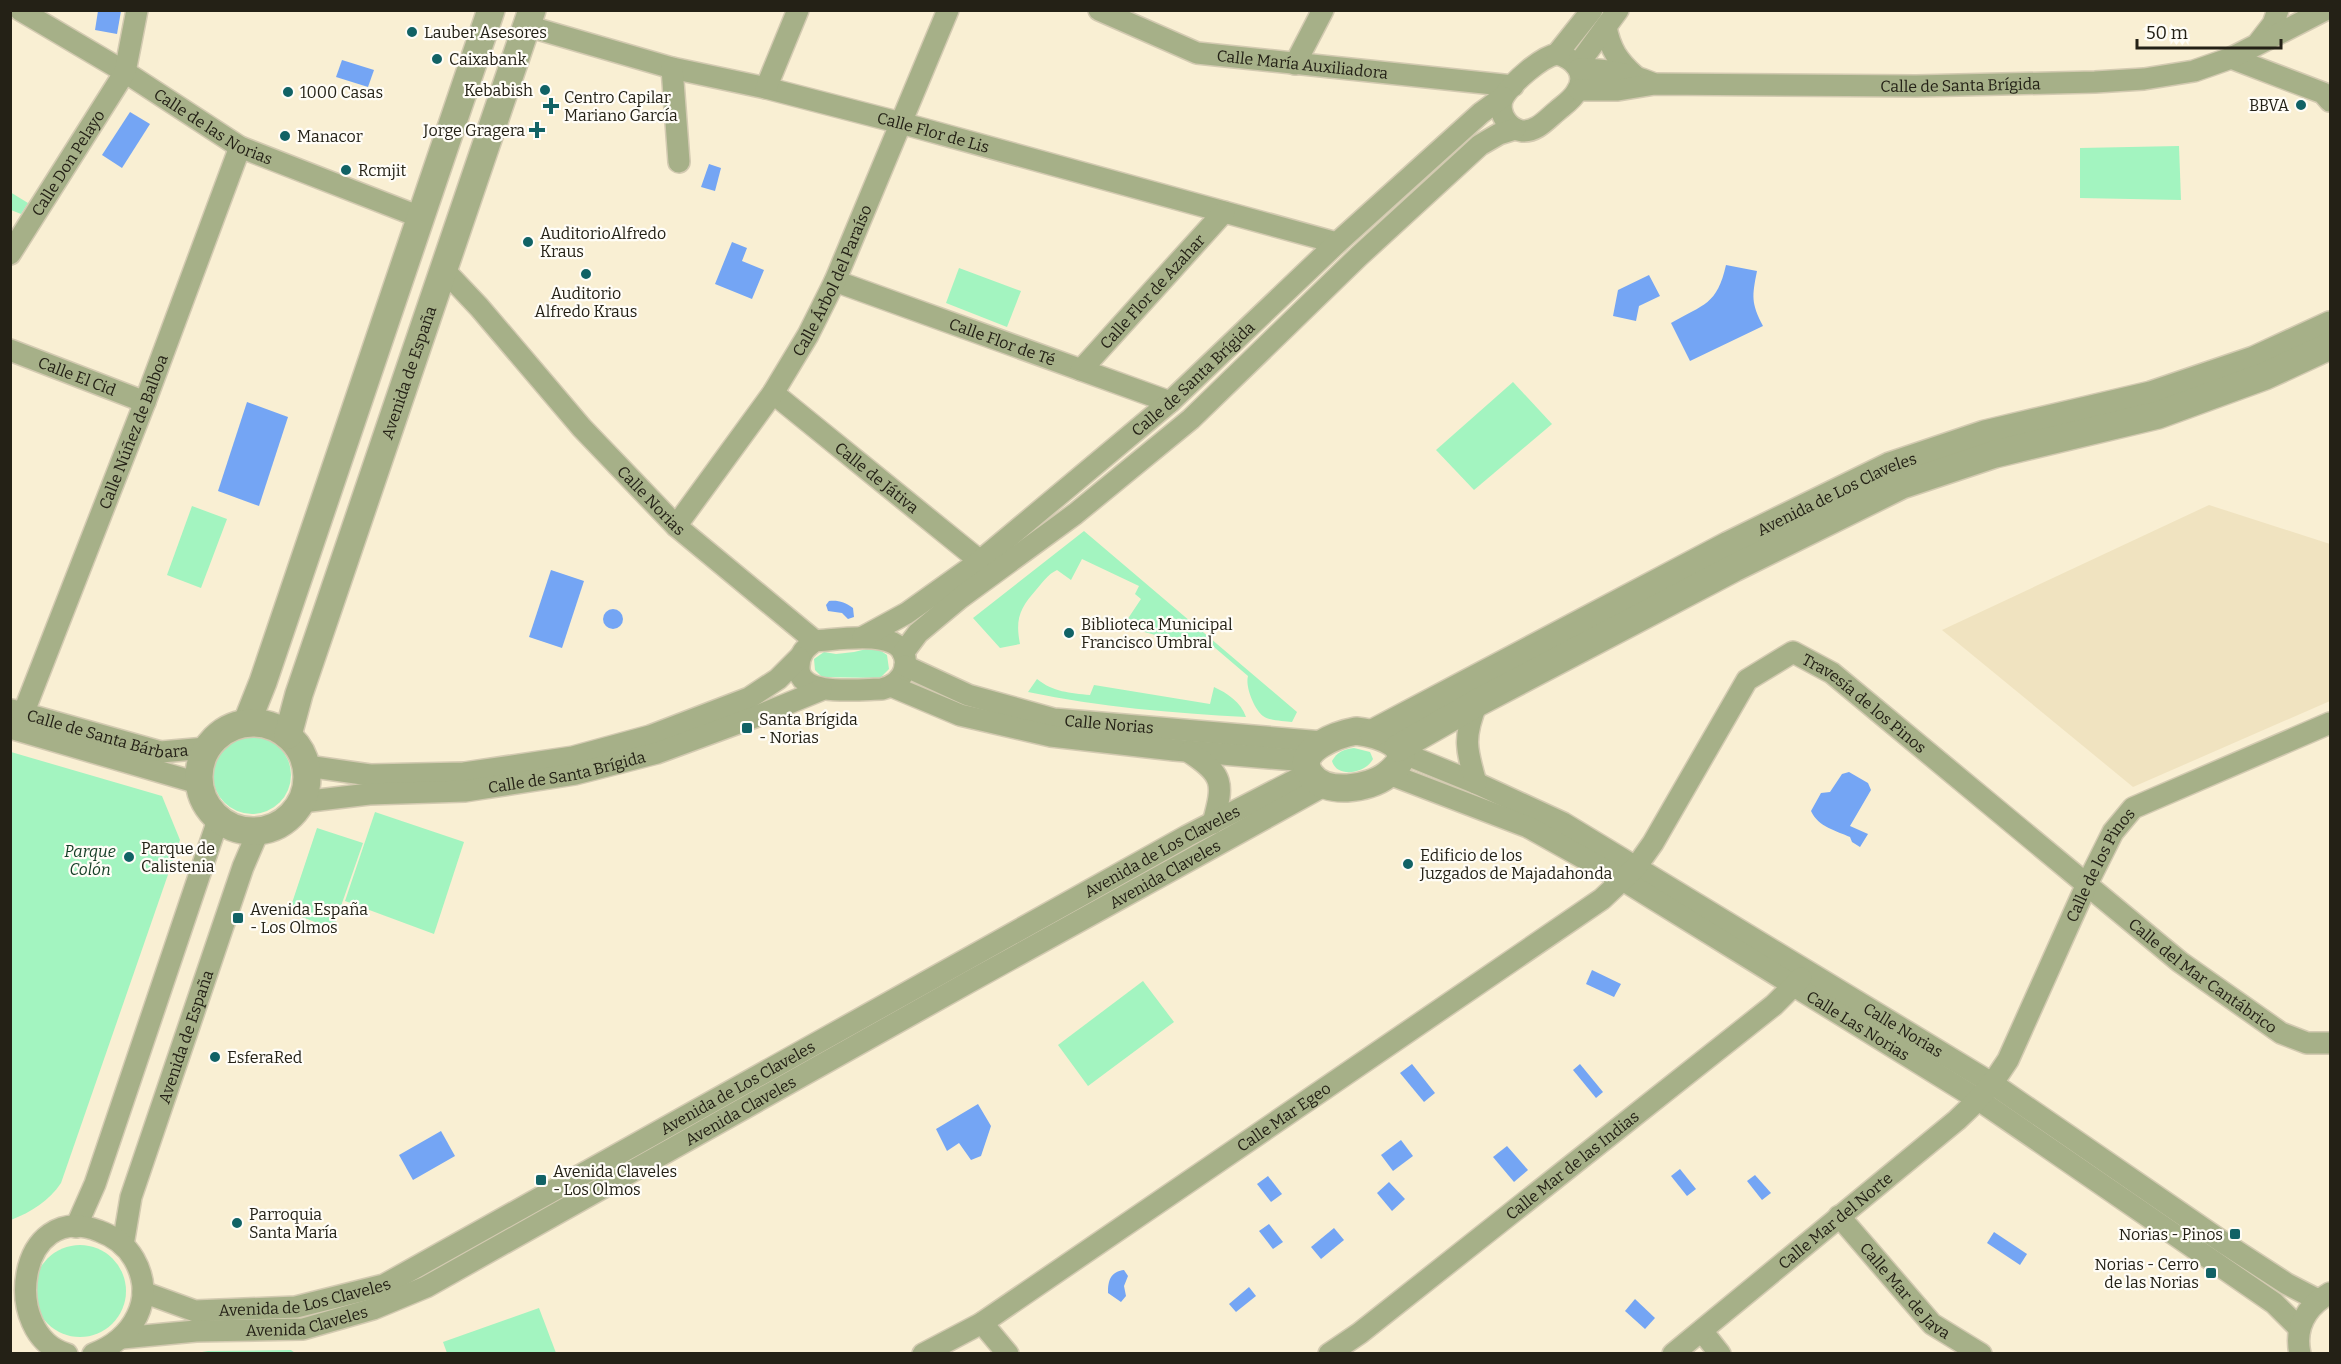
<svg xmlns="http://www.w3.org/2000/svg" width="2341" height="1364" font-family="Bitter,serif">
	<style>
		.built { fill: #f0e3c0 }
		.green { fill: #a3f4c0 }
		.water { fill: #74a5f4 }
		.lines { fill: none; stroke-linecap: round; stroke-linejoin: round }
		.minor-casing { stroke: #d3cab1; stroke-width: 24 }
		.tertiary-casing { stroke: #d3cab1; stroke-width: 30 }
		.minor { stroke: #a6b088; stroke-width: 21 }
		.tertiary { stroke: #a6b088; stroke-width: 27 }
		.poi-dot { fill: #116265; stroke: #fffdf7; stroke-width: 2 }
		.labels { text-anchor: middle; stroke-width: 4.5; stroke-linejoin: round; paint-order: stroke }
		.poi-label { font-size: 16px; fill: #242116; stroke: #fffdf7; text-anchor: start }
		.street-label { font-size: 16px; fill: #242116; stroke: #fffdf7 }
		.park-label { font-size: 16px; font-style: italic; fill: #133d25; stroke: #fffdf7 }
	</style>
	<rect width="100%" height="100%" fill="#f9efd3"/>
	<path class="built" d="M2209 505 2330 544V701L2133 787 1942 630Z"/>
	<g class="green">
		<path d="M2179 146 2181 200 2080 198V148Z"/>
		<path d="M10 192 28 203 21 214 11 210Z"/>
		<path d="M959 268 1021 291 1007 327 946 303Z"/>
		<path d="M1513 382 1552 424 1474 490 1436 450Z"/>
		<path d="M192 506 227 519 201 588 167 575Z"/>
		<path d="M1084 531 1297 712 1292 722C1284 721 1270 721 1263 716 1254 709 1245 686 1248 676L1214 647 1191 645 1123 626 1141 599 1135 594 1139 586 1082 559 1071 580 1057 570C1047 575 1043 582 1036 590 1020 608 1015 619 1020 644L1000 648 973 618Z"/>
		<path d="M875 647 887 655 889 669 880 678 822 677 815 670 814 659 824 652 836 654 854 652Z"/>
		<path d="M1037 679C1053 692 1070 693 1090 695L1094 685 1210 704 1214 687C1227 693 1241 702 1246 717 1172 713 1100 707 1028 692Z"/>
		<circle cx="252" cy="775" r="39"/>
		<path d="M1354 748 1370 752 1373 759C1366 773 1337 779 1332 761 1337 752 1344 749 1354 748Z"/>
		<path d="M11 752 162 796 180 840 61 1183C49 1201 31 1212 11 1220Z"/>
		<path d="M375 812 464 842 434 934 345 901Z"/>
		<path d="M317 828 363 843 333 929 289 912Z"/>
		<path d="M1143 981 1174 1022 1088 1086 1058 1045Z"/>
		<circle cx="80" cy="1291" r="46"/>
		<path d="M539 1308 556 1353H447L443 1342Z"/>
		<path d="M291 1350 295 1353H196L208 1351Z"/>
	</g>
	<g class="water">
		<path d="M98 11H121L117 34 95 30Z"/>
		<path d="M342 60 374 70 368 87 336 77Z"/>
		<path d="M130 112 150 124 122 168 102 155Z"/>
		<path d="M709 164 721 168 715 191 701 187Z"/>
		<path d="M732 242 747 248 742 261 764 270 752 299 715 284Z"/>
		<path d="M1726 265 1757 271C1752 296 1751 303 1763 326L1690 361 1671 323C1704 304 1717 305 1726 265Z"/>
		<path d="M1649 275 1660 296 1639 306 1636 321 1613 316 1618 290Z"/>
		<path d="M247 402 288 417 259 506 218 491Z"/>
		<path d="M551 570 584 581 562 648 529 637Z"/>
		<path d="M829 601C838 600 845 602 853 608L854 617 848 619 842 613 828 611 826 605Z"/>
		<circle cx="613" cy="619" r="10"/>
		<path d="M1849 772 1868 783 1871 790 1850 826 1868 834 1860 847 1852 842 1850 837C1837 831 1818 827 1811 811L1821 793 1830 792 1842 774Z"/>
		<path d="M1592 970 1621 984 1614 997 1586 984Z"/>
		<path d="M1412 1064 1435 1093 1424 1102 1400 1073Z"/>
		<path d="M1580 1064 1603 1092 1596 1098 1573 1070Z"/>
		<path d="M978 1104 991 1126 981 1156 971 1160 959 1143 947 1151 936 1129Z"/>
		<path d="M441 1131 455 1156 413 1180 399 1155Z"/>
		<path d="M1401 1140 1413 1156 1393 1171 1381 1155Z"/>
		<path d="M1507 1146 1528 1170 1514 1182 1493 1157Z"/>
		<path d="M1680 1169 1696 1189 1687 1196 1671 1176Z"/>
		<path d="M1755 1175 1771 1193 1762 1200 1747 1181Z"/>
		<path d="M1268 1176 1282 1194 1271 1202 1257 1184Z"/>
		<path d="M1389 1182 1405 1199 1392 1211 1377 1193Z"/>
		<path d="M1269 1224 1283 1242 1273 1249 1259 1231Z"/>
		<path d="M1334 1228 1344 1240 1321 1259 1311 1247Z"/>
		<path d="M1994 1232 2027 1254 2020 1265 1987 1243Z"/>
		<path d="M1124 1270 1128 1276 1124 1286 1126 1296 1121 1302 1108 1293C1108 1281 1110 1272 1124 1270Z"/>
		<path d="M1249 1287 1256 1296 1236 1312 1229 1304Z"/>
		<path d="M1635 1299 1655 1318 1645 1329 1625 1311Z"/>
	</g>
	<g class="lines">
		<g class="minor-casing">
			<g id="minor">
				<path id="s1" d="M20 10 125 72 240 147 420 217"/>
				<path id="s2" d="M1099 10 1197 53 1513 86"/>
				<path id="s3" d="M527 26 672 68 766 88 901 123 1337 243"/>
				<path d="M1606 27C1610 49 1618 61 1635 76"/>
				<path d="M2259 42 2273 24 2278 10"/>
				<path d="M1557 54C1574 58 1588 74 1577 91 1573 99 1564 105 1557 111 1547 119 1537 132 1522 131 1516 130 1511 127 1507 122 1501 115 1499 104 1504 96 1513 82 1541 57 1557 54Z"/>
				<path d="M1557 54 1592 10"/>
				<path d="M2231 58 2323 93 2330 101"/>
				<path d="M1295 64 1323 10"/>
				<path d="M1577 66 1618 10"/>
				<path d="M672 68 679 162"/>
				<path d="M1579 69C1605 69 1628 73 1652 83"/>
				<path d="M766 88 798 10"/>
				<path id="s4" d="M1579 90H1618L1655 84 1916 86 2095 82 2144 79 2194 71 2231 58 2325 10"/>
				<path id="s5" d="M10 254 125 72 137 10"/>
				<path id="s6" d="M444 270 479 307 582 428 676 526 815 641C839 640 912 625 905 668 902 680 893 686 882 689 862 689 797 698 799 667 799 654 805 648 815 641"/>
				<path id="s7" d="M835 281 1170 402"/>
				<path id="s8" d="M10 350 145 402"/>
				<path id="s9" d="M1081 370 1224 212"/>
				<path id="s10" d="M773 393 980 561"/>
				<path id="s11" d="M676 526 773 393 808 335 835 281 948 10"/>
				<path id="s12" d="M863 637 907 613 980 561 1170 402 1337 243 1481 113 1503 97"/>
				<path d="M903 653 918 633 960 598 1075 514 1191 419 1359 256 1480 145 1499 134 1515 129"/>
				<path id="s13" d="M905 666 968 695 1054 719 1323 742"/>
				<path d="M891 686 960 715 1051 736 1174 750 1307 761"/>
				<path id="s14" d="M12 710 161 752 206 748"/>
				<path id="s15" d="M23 714 145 402 240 147"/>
				<path d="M10 728 198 783"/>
				<path d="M1189 752C1224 775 1224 783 1213 823"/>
				<path id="s16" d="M1400 752 1476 783 1563 823 1993 1084 2227 1245 2287 1284 2318 1300"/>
				<path d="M307 766 370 775 464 773 573 757 650 736 749 698 778 679 799 658"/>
				<path id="s17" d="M1389 774 1528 827 1623 880 1979 1100 2274 1303 2299 1328"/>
				<path d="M1476 783C1466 749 1463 737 1477 703"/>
				<path id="s18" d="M302 802 369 794 465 791 575 774 657 753 755 717 821 690"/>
				<path id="s19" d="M1839 1216 1932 1324 1981 1354"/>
				<path d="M76 1227 95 1184 218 820"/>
				<path id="s20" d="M123 1245 131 1197 243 867 258 832"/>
				<path id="s21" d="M143 1292 195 1311 296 1307 384 1285 1187 836 1309 773"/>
				<path d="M982 1323 1008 1354"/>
				<path d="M1702 1331 1720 1354"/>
				<path id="s22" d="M122 1338 196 1331 303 1329 373 1309 426 1287 969 982 1327 784"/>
				<path d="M67 1354C0 1335 17 1199 99 1231 113 1236 126 1245 134 1259 157 1299 133 1339 93 1354"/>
				<path id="s23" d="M923 1354 982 1323 1602 899 1636 867 1653 843 1747 680 1793 652 1832 673 2180 962 2281 1033 2307 1043H2330"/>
				<path id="s24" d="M1329 1354 1360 1333 1774 1005 1801 978"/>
				<path id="s25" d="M1673 1354 1957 1120C1978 1101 1994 1083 2008 1060L2087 884 2113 832 2133 808 2330 723"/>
				<path d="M2300 1354C2294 1326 2307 1306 2330 1293"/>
			</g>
		</g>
		<g class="tertiary-casing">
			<g id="tertiary">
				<path d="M247 722 263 682 491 10"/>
				<circle cx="253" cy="777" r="54"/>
				<path d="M1356 731C1381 734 1423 748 1387 775 1369 789 1325 796 1310 774 1293 749 1340 734 1356 731Z"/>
				<path id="s26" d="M1373 733 1729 545 1890 466 1985 434 2151 395 2254 360 2330 325"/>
				<path id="s27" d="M288 735 299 694 532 10"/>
				<path d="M1398 748 1477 703 1734 568 1902 485 1995 454 2158 415 2265 376 2330 346"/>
			</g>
		</g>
		<use href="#minor" class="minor"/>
		<use href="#tertiary" class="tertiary"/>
	</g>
	<g class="poi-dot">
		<circle cx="412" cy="32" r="6"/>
		<circle cx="437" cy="59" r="6"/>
		<circle cx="545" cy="90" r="6"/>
		<circle cx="288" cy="92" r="6"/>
		<circle cx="2301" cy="105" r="6"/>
		<path d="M548 97h6v6h6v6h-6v6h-6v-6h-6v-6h6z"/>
		<path d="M534 121h6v6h6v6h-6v6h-6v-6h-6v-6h6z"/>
		<circle cx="285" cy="136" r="6"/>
		<circle cx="346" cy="170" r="6"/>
		<circle cx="528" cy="242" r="6"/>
		<circle cx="586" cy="274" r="6"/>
		<circle cx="1069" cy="633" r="6"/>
		<rect x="741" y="722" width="12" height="12" rx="3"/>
		<circle cx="129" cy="857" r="6"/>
		<circle cx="1408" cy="864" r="6"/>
		<rect x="232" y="912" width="12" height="12" rx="3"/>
		<circle cx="215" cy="1057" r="6"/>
		<rect x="535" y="1174" width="12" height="12" rx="3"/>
		<circle cx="237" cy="1223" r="6"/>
		<rect x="2229" y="1228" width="12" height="12" rx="3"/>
		<rect x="2205" y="1267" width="12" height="12" rx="3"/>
	</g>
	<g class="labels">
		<g class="poi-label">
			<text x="424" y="38">Lauber Asesores</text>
			<text x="449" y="65">Caixabank</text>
			<text x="533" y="96" text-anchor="end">Kebabish</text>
			<text x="300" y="98">1000 Casas</text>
			<text x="564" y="103">Centro Capilar<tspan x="564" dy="18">Mariano García</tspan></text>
			<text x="2289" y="111" text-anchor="end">BBVA</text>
			<text x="525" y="136" text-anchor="end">Jorge Gragera</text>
			<text x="297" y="142">Manacor</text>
			<text x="358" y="176">Rcmjit</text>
			<text x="540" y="239">AuditorioAlfredo<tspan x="540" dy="18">Kraus</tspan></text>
			<text x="586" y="299" text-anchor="middle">Auditorio<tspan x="586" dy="18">Alfredo Kraus</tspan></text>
			<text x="1081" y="630">Biblioteca Municipal<tspan x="1081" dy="18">Francisco Umbral</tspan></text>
			<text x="759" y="725">Santa Brígida<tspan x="759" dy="18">- Norias</tspan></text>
			<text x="141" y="854">Parque de<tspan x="141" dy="18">Calistenia</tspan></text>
			<text x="1420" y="861">Edificio de los<tspan x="1420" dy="18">Juzgados de Majadahonda</tspan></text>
			<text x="250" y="915">Avenida España<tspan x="250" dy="18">- Los Olmos</tspan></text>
			<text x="227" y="1063">EsferaRed</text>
			<text x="553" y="1177">Avenida Claveles<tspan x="553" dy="18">- Los Olmos</tspan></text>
			<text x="249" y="1220">Parroquia<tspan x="249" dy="18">Santa María</tspan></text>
			<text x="2223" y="1240" text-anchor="end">Norias - Pinos</text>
			<text x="2199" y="1270" text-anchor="end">Norias - Cerro<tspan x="2199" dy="18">de las Norias</tspan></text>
		</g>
		<g class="street-label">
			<text dy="6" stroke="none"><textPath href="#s2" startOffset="213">Calle María Auxiliadora</textPath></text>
			<text dy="6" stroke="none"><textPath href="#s4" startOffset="382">Calle de Santa Brígida</textPath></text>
			<text dy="6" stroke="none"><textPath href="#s1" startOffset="226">Calle de las Norias</textPath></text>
			<text dy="6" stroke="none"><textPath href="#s3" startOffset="420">Calle Flor de Lis</textPath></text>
			<text dy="6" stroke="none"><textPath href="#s5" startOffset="108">Calle Don Pelayo</textPath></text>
			<text dy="6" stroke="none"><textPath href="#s11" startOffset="292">Calle Árbol del Paraíso</textPath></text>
			<text dy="6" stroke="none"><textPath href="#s9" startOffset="106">Calle Flor de Azahar</textPath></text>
			<text dy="6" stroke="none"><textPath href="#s7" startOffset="178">Calle Flor de Té</textPath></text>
			<text dy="6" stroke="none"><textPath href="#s27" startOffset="382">Avenida de España</textPath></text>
			<text dy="6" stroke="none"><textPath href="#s8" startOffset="72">Calle El Cid</textPath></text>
			<text dy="6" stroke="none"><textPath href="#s12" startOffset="420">Calle de Santa Brígida</textPath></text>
			<text dy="6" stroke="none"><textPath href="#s15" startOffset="303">Calle Núñez de Balboa</textPath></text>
			<text dy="6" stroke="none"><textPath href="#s10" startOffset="134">Calle de Játiva</textPath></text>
			<text dy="6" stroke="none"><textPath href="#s26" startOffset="522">Avenida de Los Claveles</textPath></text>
			<text dy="6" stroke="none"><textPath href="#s6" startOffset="310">Calle Norias</textPath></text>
			<text dy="6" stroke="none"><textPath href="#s23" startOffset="1224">Travesía de los Pinos</textPath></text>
			<text dy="6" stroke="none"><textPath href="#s13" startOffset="214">Calle Norias</textPath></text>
			<text dy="6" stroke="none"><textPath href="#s14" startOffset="99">Calle de Santa Bárbara</textPath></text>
			<text dy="6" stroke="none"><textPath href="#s18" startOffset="267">Calle de Santa Brígida</textPath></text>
			<text dy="6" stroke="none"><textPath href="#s21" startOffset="1138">Avenida de Los Claveles</textPath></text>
			<text dy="6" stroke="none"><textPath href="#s25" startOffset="663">Calle de los Pinos</textPath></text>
			<text dy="6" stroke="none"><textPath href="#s22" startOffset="1158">Avenida Claveles</textPath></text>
			<text dy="6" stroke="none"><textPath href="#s23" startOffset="1659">Calle del Mar Cantábrico</textPath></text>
			<text dy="6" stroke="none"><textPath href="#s17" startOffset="534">Calle Las Norias</textPath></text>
			<text dy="6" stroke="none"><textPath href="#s16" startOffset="576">Calle Norias</textPath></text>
			<text dy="6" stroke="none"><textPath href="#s20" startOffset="218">Avenida de España</textPath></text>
			<text dy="6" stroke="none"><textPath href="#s21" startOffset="652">Avenida de Los Claveles</textPath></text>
			<text dy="6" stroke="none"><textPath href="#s22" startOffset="672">Avenida Claveles</textPath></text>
			<text dy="6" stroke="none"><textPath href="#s23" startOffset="432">Calle Mar Egeo</textPath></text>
			<text dy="6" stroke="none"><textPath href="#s24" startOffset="308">Calle Mar de las Indias</textPath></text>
			<text dy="6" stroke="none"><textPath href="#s25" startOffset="210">Calle Mar del Norte</textPath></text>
			<text dy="6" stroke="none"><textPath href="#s19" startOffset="100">Calle Mar de Java</textPath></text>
			<text dy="6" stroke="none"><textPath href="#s21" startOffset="166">Avenida de Los Claveles</textPath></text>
			<text dy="6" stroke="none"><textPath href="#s22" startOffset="186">Avenida Claveles</textPath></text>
		</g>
		<g class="park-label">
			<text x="90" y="857">Parque<tspan x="90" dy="18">Colón</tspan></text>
		</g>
	</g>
	<rect width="2341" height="1364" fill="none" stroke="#242116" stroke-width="24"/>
	<path d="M2137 39v9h144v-9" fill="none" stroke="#242116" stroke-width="3"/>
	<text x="2146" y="39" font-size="18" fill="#242116" stroke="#fffdf7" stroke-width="4.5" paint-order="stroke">50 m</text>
</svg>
